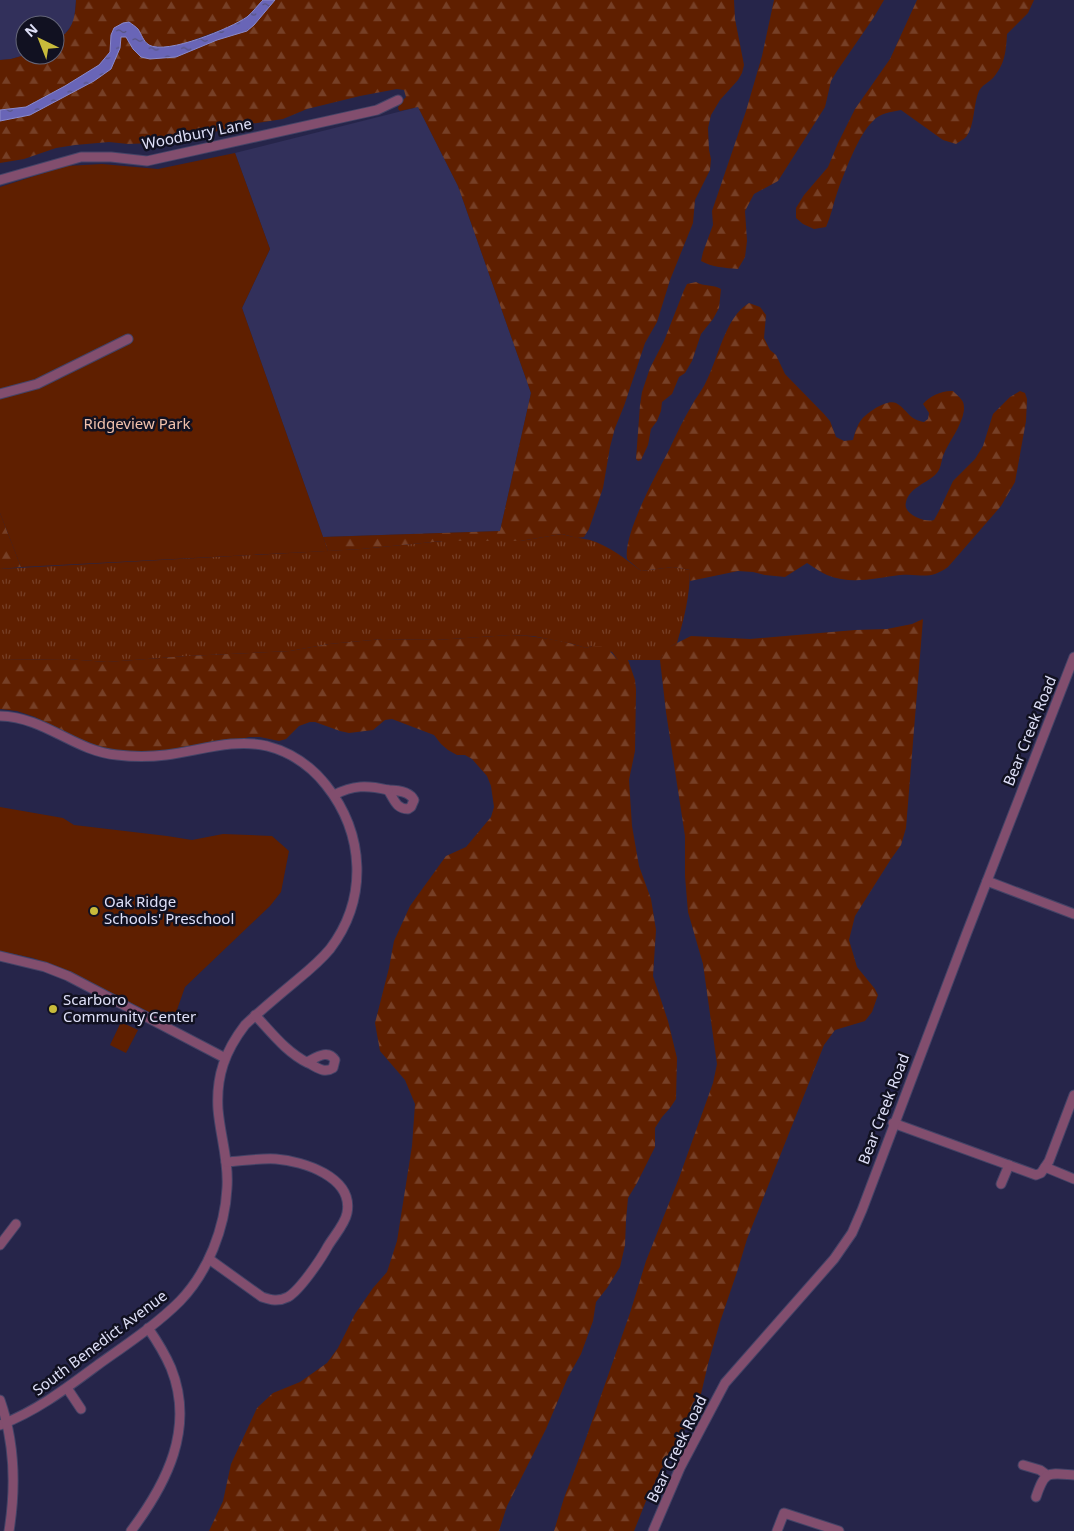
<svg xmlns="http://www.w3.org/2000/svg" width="1074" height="1531" font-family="'Noto Sans',sans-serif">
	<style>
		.built { fill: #32305b }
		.grass { fill: url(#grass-tufts) }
		.forest { fill: url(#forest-firs) }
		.park { fill: #5f1f00 }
		.water { fill: url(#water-ripples); stroke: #8c8aca }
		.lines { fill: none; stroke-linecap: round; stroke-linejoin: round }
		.minor-casing { stroke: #444366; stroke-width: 11 }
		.minor { stroke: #824e6e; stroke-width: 9 }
		.poi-dot { fill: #c8bb3b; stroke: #111121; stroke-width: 2 }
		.labels { text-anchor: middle; stroke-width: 5; stroke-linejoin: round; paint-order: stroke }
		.street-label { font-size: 15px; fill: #dfe0f8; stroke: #111121 }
		.park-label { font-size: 15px; fill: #f1c1ad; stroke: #111121 }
		.poi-label { font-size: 15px; fill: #dfe0f8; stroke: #111121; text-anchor: start }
	</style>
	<defs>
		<pattern id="grass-tufts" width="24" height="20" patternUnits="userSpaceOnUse" patternTransform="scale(1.25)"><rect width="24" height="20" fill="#5f1f00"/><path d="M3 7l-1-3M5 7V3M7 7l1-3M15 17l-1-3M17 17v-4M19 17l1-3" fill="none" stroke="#763f26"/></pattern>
		<pattern id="forest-firs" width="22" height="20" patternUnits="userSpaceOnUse" patternTransform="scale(1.25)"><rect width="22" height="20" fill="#5f1f00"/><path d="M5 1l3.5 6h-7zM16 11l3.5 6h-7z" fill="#763f26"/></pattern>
		<pattern id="water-ripples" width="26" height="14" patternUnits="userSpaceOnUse" patternTransform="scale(1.25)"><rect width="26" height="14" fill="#6965b7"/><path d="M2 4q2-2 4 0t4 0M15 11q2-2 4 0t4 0" fill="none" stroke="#565480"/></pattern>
	</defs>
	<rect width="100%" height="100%" fill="#26254a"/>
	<g class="built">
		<path d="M0 0H76L74 22 63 36 55 41V25H25V55L11 59 0 60Z"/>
		<path d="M418 107 458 186 531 393 500 531 323 537 242 308 270 249 235 153Z"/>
	</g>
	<path class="grass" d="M562 534C571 537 581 538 590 540 609 546 626 559 641 571L673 567 690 570C690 595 684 619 677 643 668 647 665 651 660 660H618L612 652 592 646 586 648 573 644 533 636 511 635 436 640 383 639 329 644 290 651 187 656 107 662 66 659 0 660V569L361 549 443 541H520Z"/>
	<g class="forest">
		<path d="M76 0H263L249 15 234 25 177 46 162 47 150 46 143 40 138 29 129 22 111 35 110 52 99 65 65 86 26 107 0 110V60L11 59 25 55H55V41C73 31 75 19 76 0Z"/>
		<path d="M275 0H734L735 19 744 65 742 73 738 80 720 100 711 115 708 128 709 150 711 159 710 170 695 200 693 223 670 280 657 322 645 343 624 406 615 428 610 447 603 488 589 529 584 537 577 538 562 534 520 541H443L361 549 328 551 323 537 500 531 531 393 458 186 418 107 400 111 398 109 399 104 406 97 404 90 397 89 360 96 307 109 283 119 237 126 176 142 128 144 109 142 75 145 56 148 24 159 0 163V121L30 115 111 69 120 48 121 37 126 36 128 42 176 57 254 25Z"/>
		<path d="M774 0H884L874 17 837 71 831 81 825 107 778 181 754 194 745 211 747 241 745 257 738 269C725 268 712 267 701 261L703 252 713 225 712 211 746 111 762 56Z"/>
		<path d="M917 0H1034L1028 13 1007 34C1006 52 1005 64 993 78 988 83 982 85 979 91 973 105 975 126 966 137 964 139 959 142 956 144L943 140 901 110C891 112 880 113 873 121 858 135 844 174 837 193 833 205 831 216 826 227L814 229 803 224 796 218V208L804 195 828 167 838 143 855 109 890 59Z"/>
		<path d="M696 282C704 287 713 284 721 289L719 308 713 319 701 334 692 361 685 373 679 377 672 394 662 402 661 411 657 421 651 429 648 445 641 460 638 461 636 459 640 405 642 392 650 368 664 341 684 290 687 284Z"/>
		<path d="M749 303 760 307 766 315 764 338 770 350 776 355 785 374 824 414 830 421 836 437 844 441 853 440C855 433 857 425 862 419 868 412 887 399 896 403 907 409 909 420 924 422L928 419 929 413 923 404C929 396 943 390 953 391 956 394 961 398 963 402 964 405 964 407 964 410 962 426 949 441 943 456 941 462 941 469 936 474 927 483 909 488 906 502 902 514 925 523 934 520L939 511 953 481 975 459 983 446 993 414 1010 397 1020 391 1025 393 1027 399 1026 421 1015 482 1001 506 948 567C928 581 921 573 900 575 876 578 851 585 827 575 820 572 814 567 807 563L785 577 765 575 753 572 738 571 690 581V570L673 567 641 571 627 559C623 534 657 473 669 450 676 435 683 420 692 405 695 399 700 393 704 386 718 361 724 318 749 303Z"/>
		<path d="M0 513 21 567 0 569Z"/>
		<path d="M923 619 906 828 901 845 891 859 855 916 849 940 857 967 875 989 878 995 872 1012 865 1021 835 1030 824 1045 747 1239 738 1269 720 1322 708 1364 701 1394 693 1403 686 1427 661 1470 646 1501 634 1531H554L564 1498 578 1461 630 1313 646 1261 679 1178 713 1083 717 1064 703 964 688 912 685 876V836L666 712 660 660 665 650 669 647 691 636 750 639 855 630 887 629 912 624Z"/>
		<path d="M511 635C536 636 562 640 586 648L592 646H605L618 660H628L635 680 636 690 635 751 629 780 632 826 639 866 651 899 656 930 653 976 668 1021 677 1058 676 1099 670 1108 662 1117 655 1128V1147L637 1183 628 1198 626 1220 625 1245 620 1267 607 1288 596 1302 593 1321 581 1354 568 1377 546 1429 507 1506 499 1531H209L223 1501 231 1464 257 1408 273 1393 300 1382 327 1363 338 1348 355 1314 373 1288 387 1272 397 1241 412 1146 415 1104 405 1080 380 1051 375 1023 389 968 394 941 410 906 446 856 466 847 491 817 494 807 491 786 487 776 472 759 465 755H457L448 750 441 744 434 735 392 719 385 720 373 730 349 733 340 731 315 722H310L299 726 286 739 279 741 260 737H249L229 742 166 752 139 754 99 748 81 741 35 717 17 711 0 709V660L66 659 107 662 187 656 290 651 329 644 383 639 436 640Z"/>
	</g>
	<g class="park">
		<path d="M235 153 270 249 242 308 328 551 21 567 0 513V187L66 166 102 164 158 169Z"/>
		<path d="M0 807 63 818 74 825 167 836 192 840 223 834 272 836 289 851 281 892 270 906 185 987 172 1024 82 978 33 958 0 951Z"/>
		<path d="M121 1022 138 1030 126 1053 110 1045Z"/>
	</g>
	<path class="water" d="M263 0H275L254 25 247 31 217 40 176 57 150 59 141 57 133 49 126 37H121L120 48 111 69 94 81 30 115 0 121V110L26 107 65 86 99 65 110 52 111 35 114 28 123 23 129 22C132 24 136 27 138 29 142 35 143 41 149 45 167 55 231 28 247 17 253 12 258 5 263 0Z"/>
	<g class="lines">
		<g class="minor-casing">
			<g id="minor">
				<path d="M0 180 81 157H111L147 161 377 110 398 100"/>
				<path d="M0 394 37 384 128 339"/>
				<path d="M0 716C45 717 74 751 117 755 133 757 150 757 166 755 199 751 233 738 267 746 290 752 311 766 326 785 365 834 368 899 330 949 320 961 308 971 297 980 279 995 262 1009 245 1025 225 1051 216 1076 218 1109 220 1135 229 1161 227 1188 225 1228 208 1272 180 1301 156 1325 127 1344 99 1364 68 1387 37 1411 0 1425"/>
				<path d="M388 790C397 790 410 792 414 800L411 807 408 809C396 809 394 799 388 790Z"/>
				<path d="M334 795C353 785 367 785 388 790"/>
				<path d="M987 881 1074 914"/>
				<path d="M0 956 45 967 68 976 225 1058"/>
				<path d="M255 1015C272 1033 286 1052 308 1063 317 1067 324 1074 333 1068L335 1060C328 1049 317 1057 307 1062"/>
				<path d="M893 1123 1036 1175 1041 1173 1049 1161 1074 1095"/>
				<path d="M1045 1167 1074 1179"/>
				<path d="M1001 1184 1009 1165"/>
				<path d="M0 1245 16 1224"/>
				<path d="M209 1259 262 1297C271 1300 278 1302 288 1297 300 1290 321 1259 328 1246 334 1236 345 1224 347 1213 354 1177 303 1161 276 1159 260 1158 242 1161 226 1162"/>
				<path d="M67 1388 81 1409"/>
				<path d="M0 1400C15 1443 16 1487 9 1531"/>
				<path d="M1023 1465 1040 1470 1047 1475"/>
				<path d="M1036 1497C1045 1470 1048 1473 1074 1475"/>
				<path d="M131 1531C167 1483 195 1428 171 1368 165 1354 157 1341 148 1328"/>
				<path d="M653 1531 680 1468 725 1383 834 1259 852 1233 862 1210 966 935 1074 657"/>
				<path d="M777 1531 784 1513 839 1531"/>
			</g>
		</g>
		<use href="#minor" class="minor"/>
	</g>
	<g class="poi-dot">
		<circle cx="94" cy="911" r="5"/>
		<circle cx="53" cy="1009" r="5"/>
	</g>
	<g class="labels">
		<g class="street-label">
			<text transform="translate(197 134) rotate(-11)" y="5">Woodbury Lane</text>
			<text transform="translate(1030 731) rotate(-68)" y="5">Bear Creek Road</text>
			<text transform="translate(884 1109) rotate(-69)" y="5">Bear Creek Road</text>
			<text transform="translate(100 1343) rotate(-37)" y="5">South Benedict Avenue</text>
			<text transform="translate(677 1449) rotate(-64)" y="5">Bear Creek Road</text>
		</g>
		<g class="park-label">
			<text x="137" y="429">Ridgeview Park</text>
		</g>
		<g class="poi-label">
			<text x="104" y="907">Oak Ridge<tspan x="104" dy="17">Schools' Preschool</tspan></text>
			<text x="63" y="1005">Scarboro<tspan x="63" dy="17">Community Center</tspan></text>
		</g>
	</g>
	<g transform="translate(40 40) rotate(317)"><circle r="24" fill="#111121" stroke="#636477"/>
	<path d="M0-4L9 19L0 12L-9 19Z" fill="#c8bb3b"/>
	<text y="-8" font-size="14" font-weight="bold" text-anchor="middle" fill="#dfe0f8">N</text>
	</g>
</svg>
